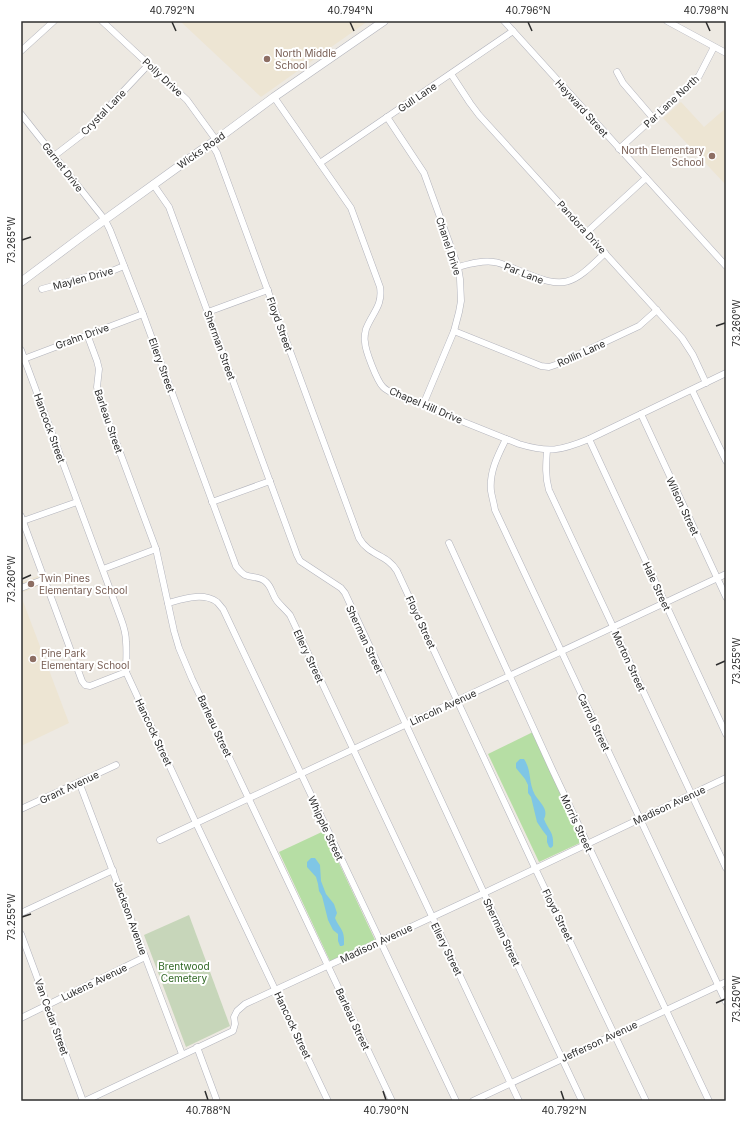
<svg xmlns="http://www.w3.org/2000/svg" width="747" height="1122" font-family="Inter,sans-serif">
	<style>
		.education { fill: #ede5d3 }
		.green { fill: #b6dea4 }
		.cemetery { fill: #c7d6ba }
		.water { fill: #7fc6e5 }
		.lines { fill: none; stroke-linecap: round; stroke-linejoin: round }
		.street-casing { stroke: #b2b3bc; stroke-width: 7 }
		.secondary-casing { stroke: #b2b3bc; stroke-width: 9 }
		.street { stroke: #fff; stroke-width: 6 }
		.secondary { stroke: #fff; stroke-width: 8 }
		.ticks { fill: none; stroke: #2e2e2e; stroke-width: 1.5 }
		.education-dot { fill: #8d6e63; stroke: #fff; stroke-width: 1.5 }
		.labels { text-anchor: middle; stroke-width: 4; stroke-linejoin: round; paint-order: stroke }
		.education-label { font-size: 10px; fill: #785e54; stroke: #fff; text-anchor: start }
		.street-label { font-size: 10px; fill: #2e2e2e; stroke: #fff }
		.park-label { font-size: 10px; fill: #2e6622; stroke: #fff }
		.neatline { fill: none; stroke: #2e2e2e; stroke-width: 1.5 }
		.ticks-label { font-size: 10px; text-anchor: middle; fill: #2e2e2e }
	</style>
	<rect width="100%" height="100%" fill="#ede9e2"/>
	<g class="education">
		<path d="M180 21H368L261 97Z"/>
		<path d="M681 102 704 127 726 108V185L663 118Z"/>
		<path d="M38 576 42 585 21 593V582Z"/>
		<path d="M21 596 69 723 21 746Z"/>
	</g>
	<g class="green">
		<path d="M533 732 584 841 539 862 488 754Z"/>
		<path d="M324 831 375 940 330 961 279 852Z"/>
	</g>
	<path class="cemetery" d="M189 915 230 1026 186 1047 144 935Z"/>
	<g class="water">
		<path d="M520 759H524C532 771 528 782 535 795 540 803 549 809 544 819 549 832 554 831 553 846L551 848 549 847 547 842V836L543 831 537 822 531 797 528 793V785L525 779 516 768V763Z"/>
		<path d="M311 858H315L320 865 321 881 326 894 334 904 337 913 335 918C340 930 345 929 344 945L342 946H340L338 941V934L333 930 328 920 322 896 319 891 318 884 316 877 307 867V862Z"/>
	</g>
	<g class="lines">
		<g class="street-casing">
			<g id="street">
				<path d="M102 21 187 100 216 140"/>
				<path d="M504 21 726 266"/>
				<path d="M667 21 726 53"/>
				<path d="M21 51 54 21"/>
				<path d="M617 72 623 83 653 118"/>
				<path d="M451 74 470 103 479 115 682 338 693 355 706 383"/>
				<path d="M274 97 351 208 380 287C383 306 372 313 366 329 365 333 364 338 365 342 365 350 377 381 383 387 386 390 390 392 394 394L519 444C549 453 560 451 589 439L726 373"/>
				<path d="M21 114 105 220 110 230 143 314 236 566C239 570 241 573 245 575 252 578 260 576 266 582 272 587 272 595 277 601 281 606 286 610 290 615L519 1101"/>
				<path d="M387 117 424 173 453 253 458 267 460 279 461 301 459 312 454 331 423 405"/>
				<path d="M211 143 217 153 359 538C369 556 387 554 397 571L535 868 646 1101"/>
				<path d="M619 149 699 76 714 47"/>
				<path d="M54 156 84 133 149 64"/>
				<path d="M320 163 513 31"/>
				<path d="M153 184 169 207 297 555 300 561 341 588 345 593 496 919 582 1101"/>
				<path d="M587 232 646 178"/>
				<path d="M458 267C469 264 482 260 494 262 502 263 512 268 520 271 565 290 571 286 605 253"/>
				<path d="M42 289 82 278 107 273 124 266"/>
				<path d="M208 312 268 290"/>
				<path d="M454 331 541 366 549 367 558 364 639 326 657 310"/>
				<path d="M87 334 97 361 99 369 97 387 99 396 156 549 174 631 179 648 192 679 392 1101"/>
				<path d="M21 350 121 619C124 627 126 634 126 642 127 652 126 662 126 672L196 823 328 1101"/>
				<path d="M21 360 143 314"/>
				<path d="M692 390 726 461"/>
				<path d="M641 414 726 597"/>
				<path d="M506 439C498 455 489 472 491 491 492 497 494 504 495 510L726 1002"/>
				<path d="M589 439 726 734"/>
				<path d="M547 450C546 464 545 477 549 490L726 868"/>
				<path d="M212 502 270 481"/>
				<path d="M21 516 82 681 85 685 90 686 126 672"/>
				<path d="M23 521 77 502"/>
				<path d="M449 543 553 771 709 1101"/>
				<path d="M103 569 156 549"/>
				<path d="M21 588 45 579"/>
				<path d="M168 603C183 599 203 592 217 602 219 604 221 607 223 609L456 1101"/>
				<path d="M79 782 182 1054"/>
				<path d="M21 809 116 765"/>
				<path d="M160 840 726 574"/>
				<path d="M21 913 113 870"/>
				<path d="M21 934 83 1101"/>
				<path d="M21 1018 145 957"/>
				<path d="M197 1047 217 1101"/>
				<path d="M85 1101 233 1031 235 1024 234 1017 237 1011 245 1004 484 893 726 778"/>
				<path d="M473 1101 726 982"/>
			</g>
		</g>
		<g class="secondary-casing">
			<path id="secondary" d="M21 282 85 234 200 151 216 140 274 97 384 21"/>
		</g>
		<use href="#street" class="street"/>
		<use href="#secondary" class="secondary"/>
	</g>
	<path class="ticks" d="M172 22 176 31M350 22 354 31M528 22 532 31M706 22 710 31M22 240 31 237M716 326 725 323M22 579 31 575M716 665 725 661M22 917 31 914M716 1003 725 999M205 1091 208 1100M383 1091 386 1100M561 1091 564 1100"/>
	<g class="education-dot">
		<circle cx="267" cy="59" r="4"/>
		<circle cx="712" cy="156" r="4"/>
		<circle cx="31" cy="584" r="4"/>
		<circle cx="33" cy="659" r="4"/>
	</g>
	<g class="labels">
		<g class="education-label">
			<text x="275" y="57">North Middle<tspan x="275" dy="12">School</tspan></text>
			<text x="704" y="154" text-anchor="end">North Elementary<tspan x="704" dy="12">School</tspan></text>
			<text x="39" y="582">Twin Pines<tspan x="39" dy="12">Elementary School</tspan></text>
			<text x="41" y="657">Pine Park<tspan x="41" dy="12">Elementary School</tspan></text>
		</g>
		<g class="street-label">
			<text transform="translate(163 77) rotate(43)" y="4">Polly Drive</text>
			<text transform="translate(417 97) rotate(-34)" y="4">Gull Lane</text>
			<text transform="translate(671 101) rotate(-43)" y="4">Par Lane North</text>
			<text transform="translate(582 108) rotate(48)" y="4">Heyward Street</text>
			<text transform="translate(103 112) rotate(-46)" y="4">Crystal Lane</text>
			<text transform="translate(201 150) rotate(-35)" y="4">Wicks Road</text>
			<text transform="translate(63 167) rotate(52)" y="4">Garnet Drive</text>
			<text transform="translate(582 227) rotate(48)" y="4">Pandora Drive</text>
			<text transform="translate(449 246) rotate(72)" y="4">Chanel Drive</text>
			<text transform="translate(524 273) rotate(21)" y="4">Par Lane</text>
			<text transform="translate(83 278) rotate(-15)" y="4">Maylen Drive</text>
			<text transform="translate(280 324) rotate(70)" y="4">Floyd Street</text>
			<text transform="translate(82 336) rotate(-20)" y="4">Grahn Drive</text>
			<text transform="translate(220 345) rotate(70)" y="4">Sherman Street</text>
			<text transform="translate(581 353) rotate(-24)" y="4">Rollin Lane</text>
			<text transform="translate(162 365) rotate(70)" y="4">Ellery Street</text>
			<text transform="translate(426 405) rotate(23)" y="4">Chapel Hill Drive</text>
			<text transform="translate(109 421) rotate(71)" y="4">Barleau Street</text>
			<text transform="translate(50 428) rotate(70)" y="4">Hancock Street</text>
			<text transform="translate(683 506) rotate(65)" y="4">Wilson Street</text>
			<text transform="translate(657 586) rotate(65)" y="4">Hale Street</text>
			<text transform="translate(421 622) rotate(65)" y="4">Floyd Street</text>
			<text transform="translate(365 639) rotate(65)" y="4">Sherman Street</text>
			<text transform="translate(309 656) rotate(65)" y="4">Ellery Street</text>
			<text transform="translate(629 661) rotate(65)" y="4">Morton Street</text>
			<text transform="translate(443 707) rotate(-25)" y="4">Lincoln Avenue</text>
			<text transform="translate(594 722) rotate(65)" y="4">Carroll Street</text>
			<text transform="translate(215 726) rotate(65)" y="4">Barleau Street</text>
			<text transform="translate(154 732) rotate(65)" y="4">Hancock Street</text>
			<text transform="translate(69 787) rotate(-25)" y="4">Grant Avenue</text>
			<text transform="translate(669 805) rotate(-25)" y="4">Madison Avenue</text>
			<text transform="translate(577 823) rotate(65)" y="4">Morris Street</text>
			<text transform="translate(326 828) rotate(65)" y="4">Whipple Street</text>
			<text transform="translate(558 915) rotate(64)" y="4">Floyd Street</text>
			<text transform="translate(131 918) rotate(70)" y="4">Jackson Avenue</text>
			<text transform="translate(502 932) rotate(65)" y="4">Sherman Street</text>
			<text transform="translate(376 943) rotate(-25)" y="4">Madison Avenue</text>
			<text transform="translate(447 949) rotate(64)" y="4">Ellery Street</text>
			<text transform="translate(94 982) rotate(-26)" y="4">Lukens Avenue</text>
			<text transform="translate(52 1017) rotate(70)" y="4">Van Cedar Street</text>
			<text transform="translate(353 1019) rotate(65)" y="4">Barleau Street</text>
			<text transform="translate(293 1025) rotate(65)" y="4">Hancock Street</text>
			<text transform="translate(599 1041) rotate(-25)" y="4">Jefferson Avenue</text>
		</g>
		<g class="park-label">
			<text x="184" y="970">Brentwood<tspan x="184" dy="12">Cemetery</tspan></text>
		</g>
	</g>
	<rect width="747" height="1122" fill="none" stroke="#ffffff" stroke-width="44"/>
	<rect x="22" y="22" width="703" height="1078" class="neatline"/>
	<g class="ticks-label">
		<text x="172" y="14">40.792°N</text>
		<text x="350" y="14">40.794°N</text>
		<text x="528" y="14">40.796°N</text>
		<text x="706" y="14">40.798°N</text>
		<text transform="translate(11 240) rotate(-90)" y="4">73.265°W</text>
		<text transform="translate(736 323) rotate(-90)" y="4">73.260°W</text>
		<text transform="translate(11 579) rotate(-90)" y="4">73.260°W</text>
		<text transform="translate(736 661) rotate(-90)" y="4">73.255°W</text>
		<text transform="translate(11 917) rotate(-90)" y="4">73.255°W</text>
		<text transform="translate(736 999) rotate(-90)" y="4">73.250°W</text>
		<text x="208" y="1114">40.788°N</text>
		<text x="386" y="1114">40.790°N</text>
		<text x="564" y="1114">40.792°N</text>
	</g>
</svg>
